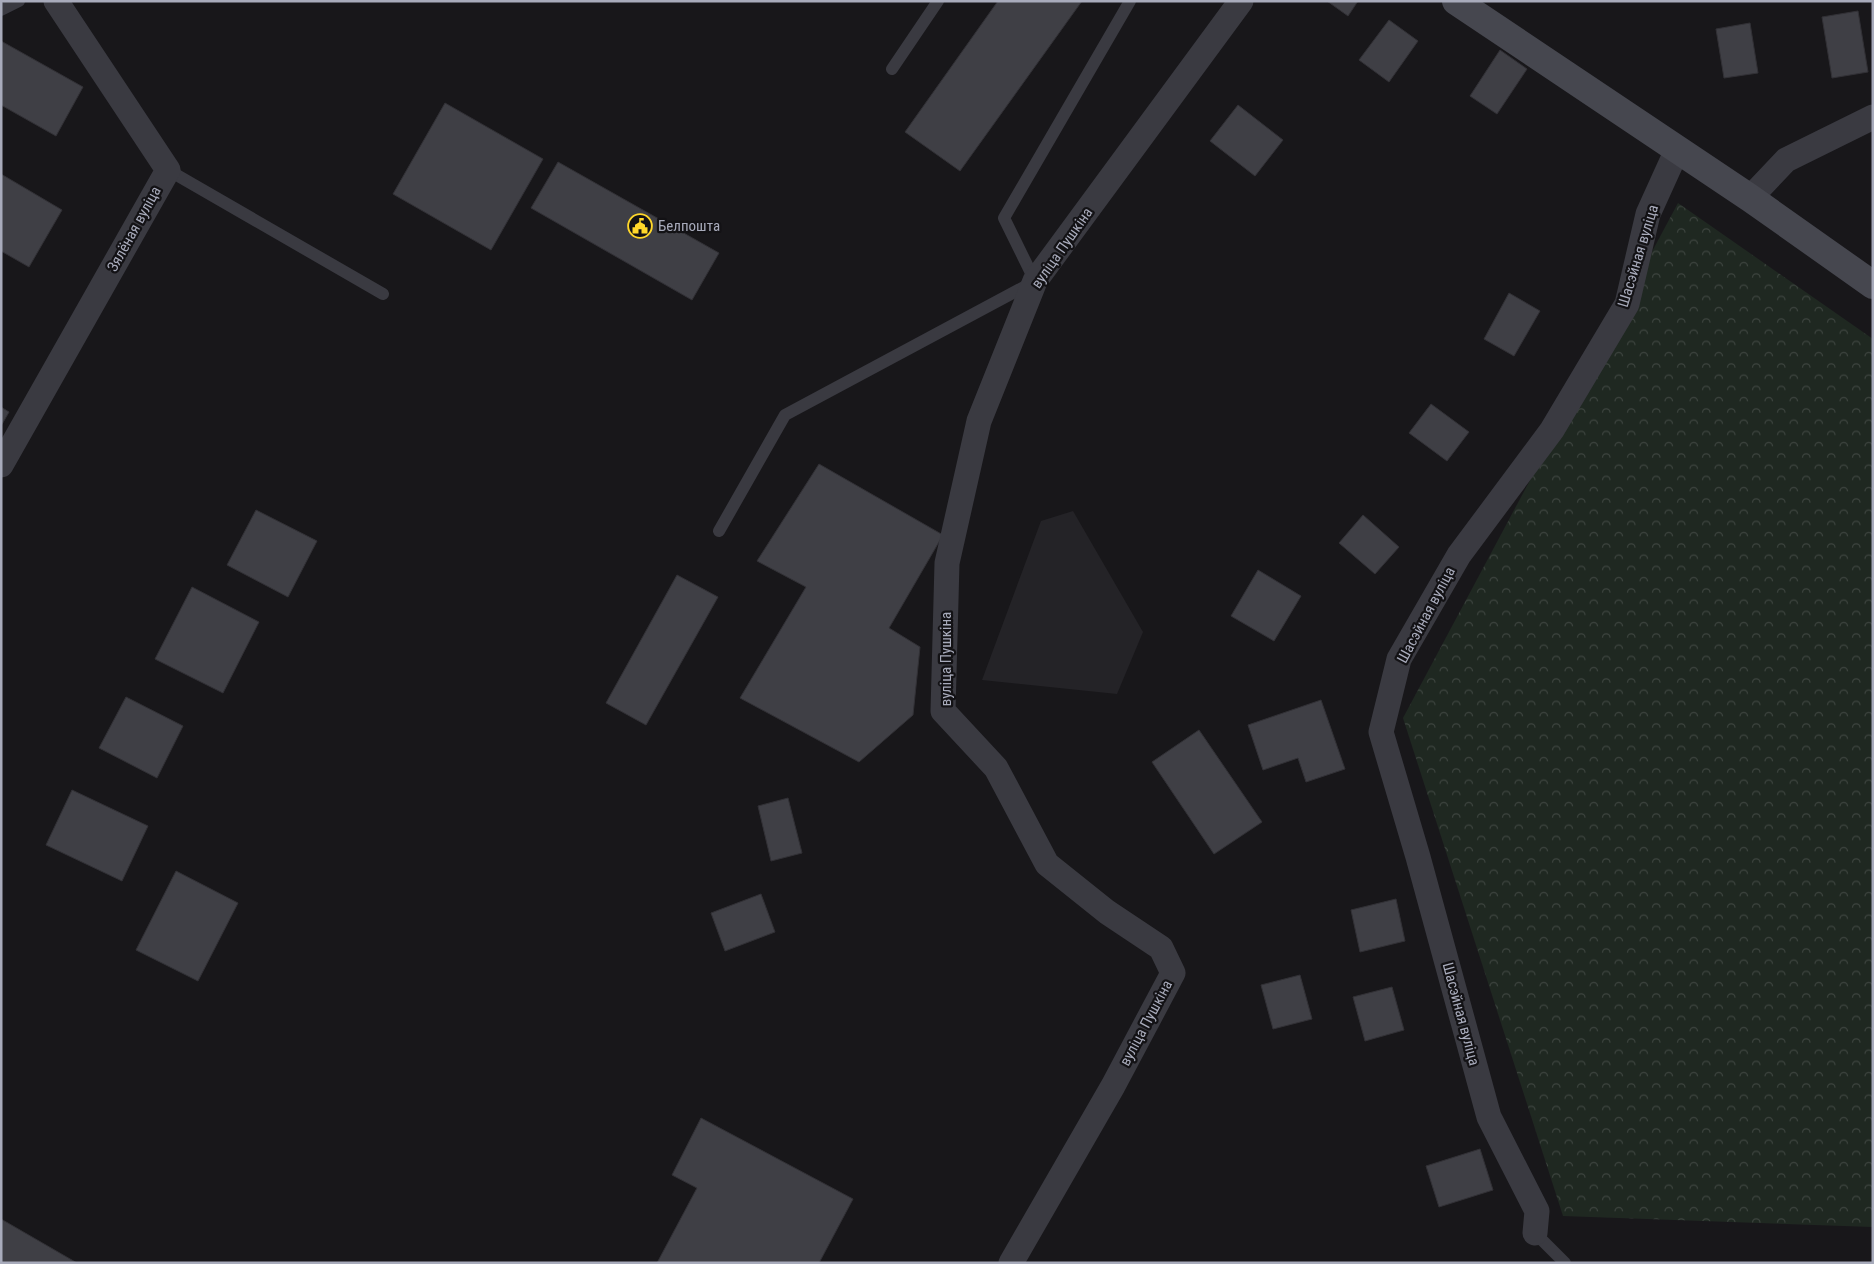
<svg xmlns="http://www.w3.org/2000/svg" width="1874" height="1264" font-family="'Roboto Condensed',sans-serif">
	<style>
		.built { fill: #242327 }
		.forest { fill: url(#forest-crowns) }
		.building { fill: #3f3f45; stroke: #323136 }
		.lines { fill: none; stroke-linecap: round; stroke-linejoin: round }
		.lane { stroke: #3a3a41; stroke-width: 12 }
		.street { stroke: #3a3a41; stroke-width: 25 }
		.secondary { stroke: #46474f; stroke-width: 28 }
		.labels { text-anchor: middle; stroke-width: 4.5; stroke-linejoin: round; paint-order: stroke }
		.poi-label { font-size: 15px; fill: #a8abbb; stroke: #131215; text-anchor: start }
		.street-label { font-size: 15px; fill: #a8abbb; stroke: #131215 }
	</style>
	<defs>
		<pattern id="forest-crowns" width="20" height="18" patternUnits="userSpaceOnUse" patternTransform="scale(1.25)"><rect width="20" height="18" fill="#1f2821"/><path d="M2 6a3 3 0 1 1 6 0M12 15a3 3 0 1 1 6 0" fill="none" stroke="#3d443f"/></pattern>
	</defs>
	<rect width="100%" height="100%" fill="#18171a"/>
	<path class="built" d="M1073 511 1143 632 1117 694 982 680 1041 521Z"/>
	<path class="forest" d="M1678 203 1873 339V1227L1563 1216 1403 718Z"/>
	<g class="building">
		<path d="M998 1H1082L960 171 905 132Z"/>
		<path d="M1327 1H1358L1348 16Z"/>
		<path d="M1858 11 1868 72 1832 78 1822 17Z"/>
		<path d="M1389 20 1418 41 1389 82 1359 60Z"/>
		<path d="M1750 23 1758 73 1724 78 1716 29Z"/>
		<path d="M1 41 83 87 56 136 1 105Z"/>
		<path d="M1500 50 1527 69 1497 114 1470 96Z"/>
		<path d="M445 103 543 159 491 250 393 194Z"/>
		<path d="M1238 105 1283 140 1255 176 1210 141Z"/>
		<path d="M558 162 719 253 692 300 531 208Z"/>
		<path d="M1 174 62 210 29 267 1 251Z"/>
		<path d="M1509 293 1540 311 1514 356 1484 339Z"/>
		<path d="M1431 404 1469 432 1447 461 1409 433Z"/>
		<path d="M1 407 9 412 1 426Z"/>
		<path d="M819 464 943 535 889 628 920 647 913 715 859 762 740 698 806 587 757 561Z"/>
		<path d="M256 510 317 541 288 597 227 565Z"/>
		<path d="M1363 515 1399 547 1375 574 1339 543Z"/>
		<path d="M1258 570 1301 596 1274 641 1231 616Z"/>
		<path d="M677 575 718 597 646 725 606 703Z"/>
		<path d="M192 587 259 622 223 693 155 659Z"/>
		<path d="M126 697 183 726 157 778 99 748Z"/>
		<path d="M1321 700 1345 769 1306 782 1298 758 1263 770 1248 725Z"/>
		<path d="M1199 730 1262 822 1214 854 1152 762Z"/>
		<path d="M72 790 148 826 122 881 46 845Z"/>
		<path d="M788 798 802 853 771 861 758 806Z"/>
		<path d="M176 871 238 903 198 981 136 950Z"/>
		<path d="M761 894 775 932 725 951 711 913Z"/>
		<path d="M1396 899 1405 941 1360 952 1351 910Z"/>
		<path d="M1300 975 1312 1019 1273 1029 1261 985Z"/>
		<path d="M1392 987 1404 1030 1365 1041 1353 997Z"/>
		<path d="M701 1118 853 1199 819 1263H657L697 1188 672 1175Z"/>
		<path d="M1480 1149 1493 1190 1439 1207 1426 1166Z"/>
		<path d="M1 1219 77 1263H1Z"/>
	</g>
	<g class="lines">
		<g class="lane">
			<path d="M1 10 19 1"/>
			<path d="M892 69 938 1"/>
			<path d="M168 170 383 294"/>
			<path d="M719 531 785 415 1035 281 1004 218 1130 1"/>
			<path d="M1535 1233 1565 1263"/>
		</g>
		<g class="street">
			<path d="M1750 198 1786 160 1873 117"/>
			<path d="M1 465 168 170 56 1"/>
			<path d="M1535 1233 1537 1211 1489 1117 1418 857 1381 732 1399 659 1459 555 1552 430 1627 304 1648 214 1677 150"/>
			<path d="M1011 1263 1113 1086 1173 973 1161 948 1107 912 1047 864 996 768 943 711 947 563 979 421 1035 281 1241 1"/>
		</g>
		<path class="secondary" d="M1456 1 1750 198 1873 285"/>
	</g>
	<defs>
		<g id="civic-ring" transform="scale(1.25)"><circle r="9.5" fill="#131215" stroke="#ffd72a" stroke-width="1.5"/><path d="M-.6-6.5H3V-4.5H.6V-3L4-1V1h2V6H-6V1h2V-1L-.6-3ZM-1.2 2.5V6h2.4V2.5Z" fill="#ffd72a"/></g>
	</defs>
	<g fill-rule="evenodd">
		<use href="#civic-ring" x="640" y="226"/>
	</g>
	<g class="labels">
		<g class="poi-label">
			<text x="658" y="231">Белпошта</text>
		</g>
		<g class="street-label">
			<text transform="translate(134 229) rotate(-61)" y="5">Зялёная вуліца</text>
			<text transform="translate(1062 248) rotate(-55)" y="5">вуліца Пушкіна</text>
			<text transform="translate(1638 256) rotate(-73)" y="5">Шасэйная вуліца</text>
			<text transform="translate(1426 615) rotate(-62)" y="5">Шасэйная вуліца</text>
			<text transform="translate(946 659) rotate(-90)" y="5">вуліца Пушкіна</text>
			<text transform="translate(1461 1014) rotate(75)" y="5">Шасэйная вуліца</text>
			<text transform="translate(1146 1023) rotate(-62)" y="5">вуліца Пушкіна</text>
		</g>
	</g>
	<rect width="1874" height="1264" fill="none" stroke="#a8abbb" stroke-width="5"/>
</svg>
